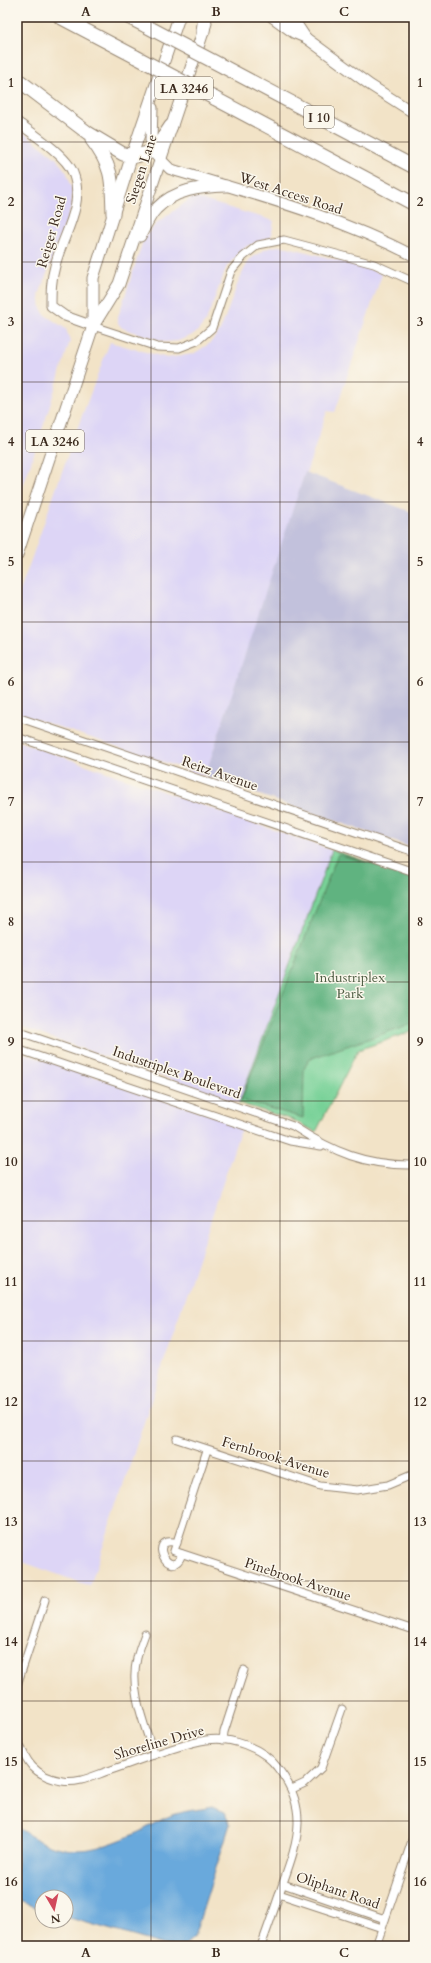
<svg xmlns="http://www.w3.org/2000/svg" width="431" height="1963" font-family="Cardo,serif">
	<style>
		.built { fill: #ddd5f6 }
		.industrial { fill: #c2c1dc }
		.green { fill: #77d197; stroke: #597e5a }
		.forest { fill: #61b380; stroke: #4e6e4f }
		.water { fill: #69a9dc; stroke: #526a7d }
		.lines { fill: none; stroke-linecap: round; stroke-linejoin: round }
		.minor-casing { stroke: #968672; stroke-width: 9 }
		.tertiary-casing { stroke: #968672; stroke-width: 11 }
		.secondary-casing { stroke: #968672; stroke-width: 12 }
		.primary-casing { stroke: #968672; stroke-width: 13 }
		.motorway-casing { stroke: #968672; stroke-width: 15 }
		.minor { stroke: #fff; stroke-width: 7 }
		.tertiary { stroke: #fff; stroke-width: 9 }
		.secondary { stroke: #fff; stroke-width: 10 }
		.primary { stroke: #fff; stroke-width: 11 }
		.motorway { stroke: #fff; stroke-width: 13 }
		.motorway-bridge-casing { stroke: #968672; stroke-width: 15; stroke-linecap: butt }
		.motorway-bridge { stroke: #fff; stroke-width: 13 }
		.grid { fill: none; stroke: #3b2a1e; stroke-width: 1; stroke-opacity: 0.55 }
		.labels { text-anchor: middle; stroke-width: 3; stroke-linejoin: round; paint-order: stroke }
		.shield { fill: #fbf7ec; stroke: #75685c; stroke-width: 1 }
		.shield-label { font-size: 13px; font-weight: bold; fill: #3b2a1e }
		.street-label { font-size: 14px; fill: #3b2a1e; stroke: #fbf7ec }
		.park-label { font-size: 14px; fill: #4d5c42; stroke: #fbf7ec }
		.neatline { fill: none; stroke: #3b2a1e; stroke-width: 1.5 }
		.grid-label { font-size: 13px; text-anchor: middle; font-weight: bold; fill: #3b2a1e }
	</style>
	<rect width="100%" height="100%" fill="#fbf7ec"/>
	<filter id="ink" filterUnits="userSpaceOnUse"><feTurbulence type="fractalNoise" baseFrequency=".025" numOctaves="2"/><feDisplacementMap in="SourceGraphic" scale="8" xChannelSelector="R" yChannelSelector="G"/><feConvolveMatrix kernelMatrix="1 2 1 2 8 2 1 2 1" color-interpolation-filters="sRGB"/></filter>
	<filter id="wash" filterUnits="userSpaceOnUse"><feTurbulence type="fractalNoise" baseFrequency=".012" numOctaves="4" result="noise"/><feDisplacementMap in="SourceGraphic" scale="16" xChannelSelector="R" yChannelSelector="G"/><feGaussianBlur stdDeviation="0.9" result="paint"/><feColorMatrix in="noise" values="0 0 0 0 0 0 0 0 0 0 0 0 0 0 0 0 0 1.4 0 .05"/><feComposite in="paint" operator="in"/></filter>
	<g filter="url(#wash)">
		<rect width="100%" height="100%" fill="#f2e3c7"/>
		<g class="built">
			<path d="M17 127 56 158 67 173 72 189V205L39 295 41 308 45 315 66 329 70 341 45 421 17 504Z"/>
			<path d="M193 197 274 221 271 237 247 246 227 266 206 321 195 334 178 341 165 342 122 328 118 323V317L144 238 157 223Z"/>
			<path d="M277 246 288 247 367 268 382 274 335 412 327 411 205 776 17 713V600L77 429 110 342 167 358 193 354 201 349 210 343 220 331 239 280 249 260 265 249Z"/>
			<path d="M17 741 332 850 239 1103 17 1026Z"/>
			<path d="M17 1051 242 1125 90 1586 17 1560Z"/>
		</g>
		<path class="industrial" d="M305 472 414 513V525L410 538 414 540 413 848 205 776Z"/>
		<path class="green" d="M332 850 414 877V1031L358 1050 316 1132 293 1120 239 1103Z"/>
		<path class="forest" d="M338 854 414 876V1023L309 1059 304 1069 303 1118 241 1100Z"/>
		<path class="water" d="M212 1807 224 1812 230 1824 194 1937 184 1946H168L66 1917V1897H42V1910L17 1900V1827C64 1861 94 1853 143 1830 153 1824 165 1817 176 1814 187 1810 200 1810 212 1807Z"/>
	</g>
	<g filter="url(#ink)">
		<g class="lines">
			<g class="minor-casing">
				<g id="minor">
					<path d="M93 326 157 347 179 348 197 341 212 328 231 271 243 257 258 245 284 240 374 264 414 282"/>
					<path d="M17 717 414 852"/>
					<path d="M17 737 414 872"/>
					<path d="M17 1031 293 1126C333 1152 366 1166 414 1165"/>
					<path d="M17 1049 290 1141 321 1146"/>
					<path d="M177 1439 320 1486 357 1490 388 1485 414 1474"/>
					<path d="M207 1450 174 1551 414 1630"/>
					<path d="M177 1543C145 1534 171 1584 182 1554"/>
					<path d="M145 1634C142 1642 139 1650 137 1658 129 1691 145 1725 154 1755"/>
					<path d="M17 1685 45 1600"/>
					<path d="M17 1738C26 1762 34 1776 62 1781 79 1784 95 1775 111 1770 141 1760 176 1745 206 1740 230 1736 263 1748 277 1767 309 1807 299 1839 283 1883 276 1904 269 1925 261 1946"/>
					<path d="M223 1740 224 1732 244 1670"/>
					<path d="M292 1789 305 1783 321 1768 342 1709"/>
					<path d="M283 1884 385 1919"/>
					<path d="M279 1894 382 1928"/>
					<path d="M376 1946 414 1835"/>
				</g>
			</g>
			<g class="tertiary-casing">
				<path id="tertiary" d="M17 122C32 133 67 156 73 173 86 205 62 236 55 266 51 280 51 292 51 306L65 316 93 326"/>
			</g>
			<g class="secondary-casing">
				<g id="secondary">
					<path d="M272 17 294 33 306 38 370 85 414 113"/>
					<path d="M286 17 298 26 306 38"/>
					<path d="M160 159 170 169C253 194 337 216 414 256"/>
				</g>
			</g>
			<g class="primary-casing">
				<g id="primary">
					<path d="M152 108 151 140 157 156"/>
					<path d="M140 236C145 227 149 216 156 209 175 189 200 187 226 186"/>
					<path d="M93 325V278L132 155 179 17"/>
					<path d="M17 555 93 326 119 284 206 23"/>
				</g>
			</g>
			<g class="motorway-casing">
				<g id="motorway">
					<path d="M60 17 136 57"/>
					<path d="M128 17 146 26"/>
					<path d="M203 31 205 17"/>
					<path d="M224 67 414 167"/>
					<path d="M17 79 88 133 123 154 136 156 151 152 161 141 171 126"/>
					<path d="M214 98 414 204"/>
					<path d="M92 140C113 167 112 180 113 214"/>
				</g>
			</g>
			<use href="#minor" class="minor"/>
			<use href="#tertiary" class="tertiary"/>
			<use href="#secondary" class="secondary"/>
			<use href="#primary" class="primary"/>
			<use href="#motorway" class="motorway"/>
			<g class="motorway-bridge-casing">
				<g id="motorway-bridge">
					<path d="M146 26 224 67"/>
					<path d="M136 57 214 98"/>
				</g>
			</g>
			<use href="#motorway-bridge" class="motorway-bridge"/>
		</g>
	</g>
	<path class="grid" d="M151 17V1946M280 17V1946M17 142H414M17 262H414M17 382H414M17 502H414M17 622H414M17 742H414M17 862H414M17 982H414M17 1101H414M17 1221H414M17 1341H414M17 1461H414M17 1581H414M17 1701H414M17 1821H414"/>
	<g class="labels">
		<g class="shield">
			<rect x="155" y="77" width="58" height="22" rx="3"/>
			<rect x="304" y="106" width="30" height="22" rx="3"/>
			<rect x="26" y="430" width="58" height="22" rx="3"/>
		</g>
		<g class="shield-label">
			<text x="184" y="93">LA 3246</text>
			<text x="319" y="122">I 10</text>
			<text x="55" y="446">LA 3246</text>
		</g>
		<g class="street-label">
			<text transform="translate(141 169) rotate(-72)" y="5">Siegen Lane</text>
			<text transform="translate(291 193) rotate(18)" y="5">West Access Road</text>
			<text transform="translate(51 232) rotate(-74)" y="5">Reiger Road</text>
			<text transform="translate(220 773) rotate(19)" y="5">Reitz Avenue</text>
			<text transform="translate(177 1072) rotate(19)" y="5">Industriplex Boulevard</text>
			<text transform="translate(276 1457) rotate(17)" y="5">Fernbrook Avenue</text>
			<text transform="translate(298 1579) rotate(18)" y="5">Pinebrook Avenue</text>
			<text transform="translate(159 1742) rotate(-16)" y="5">Shoreline Drive</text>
			<text transform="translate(338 1890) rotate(19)" y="5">Oliphant Road</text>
		</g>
		<g class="park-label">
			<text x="350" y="982">Industriplex<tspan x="350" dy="16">Park</tspan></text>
		</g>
	</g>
	<rect width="431" height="1963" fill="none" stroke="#fbf7ec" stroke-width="44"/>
	<g transform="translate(54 1909) rotate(171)"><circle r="19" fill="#fbf7ec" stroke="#aea59a"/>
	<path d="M0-3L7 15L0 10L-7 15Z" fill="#d1495b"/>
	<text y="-6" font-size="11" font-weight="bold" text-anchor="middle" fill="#3b2a1e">N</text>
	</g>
	<rect x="22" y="22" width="387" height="1919" class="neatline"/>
	<g class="grid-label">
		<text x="86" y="16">A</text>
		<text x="216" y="16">B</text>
		<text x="344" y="16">C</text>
		<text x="11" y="87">1</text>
		<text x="420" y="87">1</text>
		<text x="11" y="206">2</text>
		<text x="420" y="206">2</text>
		<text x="11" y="326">3</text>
		<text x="420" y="326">3</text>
		<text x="11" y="446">4</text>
		<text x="420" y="446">4</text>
		<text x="11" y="566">5</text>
		<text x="420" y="566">5</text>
		<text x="11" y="686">6</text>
		<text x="420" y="686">6</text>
		<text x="11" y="806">7</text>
		<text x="420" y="806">7</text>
		<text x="11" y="926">8</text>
		<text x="420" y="926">8</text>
		<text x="11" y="1046">9</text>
		<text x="420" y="1046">9</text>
		<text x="11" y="1166">10</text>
		<text x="420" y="1166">10</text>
		<text x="11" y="1286">11</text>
		<text x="420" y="1286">11</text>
		<text x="11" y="1406">12</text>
		<text x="420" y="1406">12</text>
		<text x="11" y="1526">13</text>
		<text x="420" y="1526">13</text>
		<text x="11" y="1646">14</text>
		<text x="420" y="1646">14</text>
		<text x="11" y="1766">15</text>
		<text x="420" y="1766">15</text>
		<text x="11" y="1886">16</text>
		<text x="420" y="1886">16</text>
		<text x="86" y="1957">A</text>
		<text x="216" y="1957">B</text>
		<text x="344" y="1957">C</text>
	</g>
</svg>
